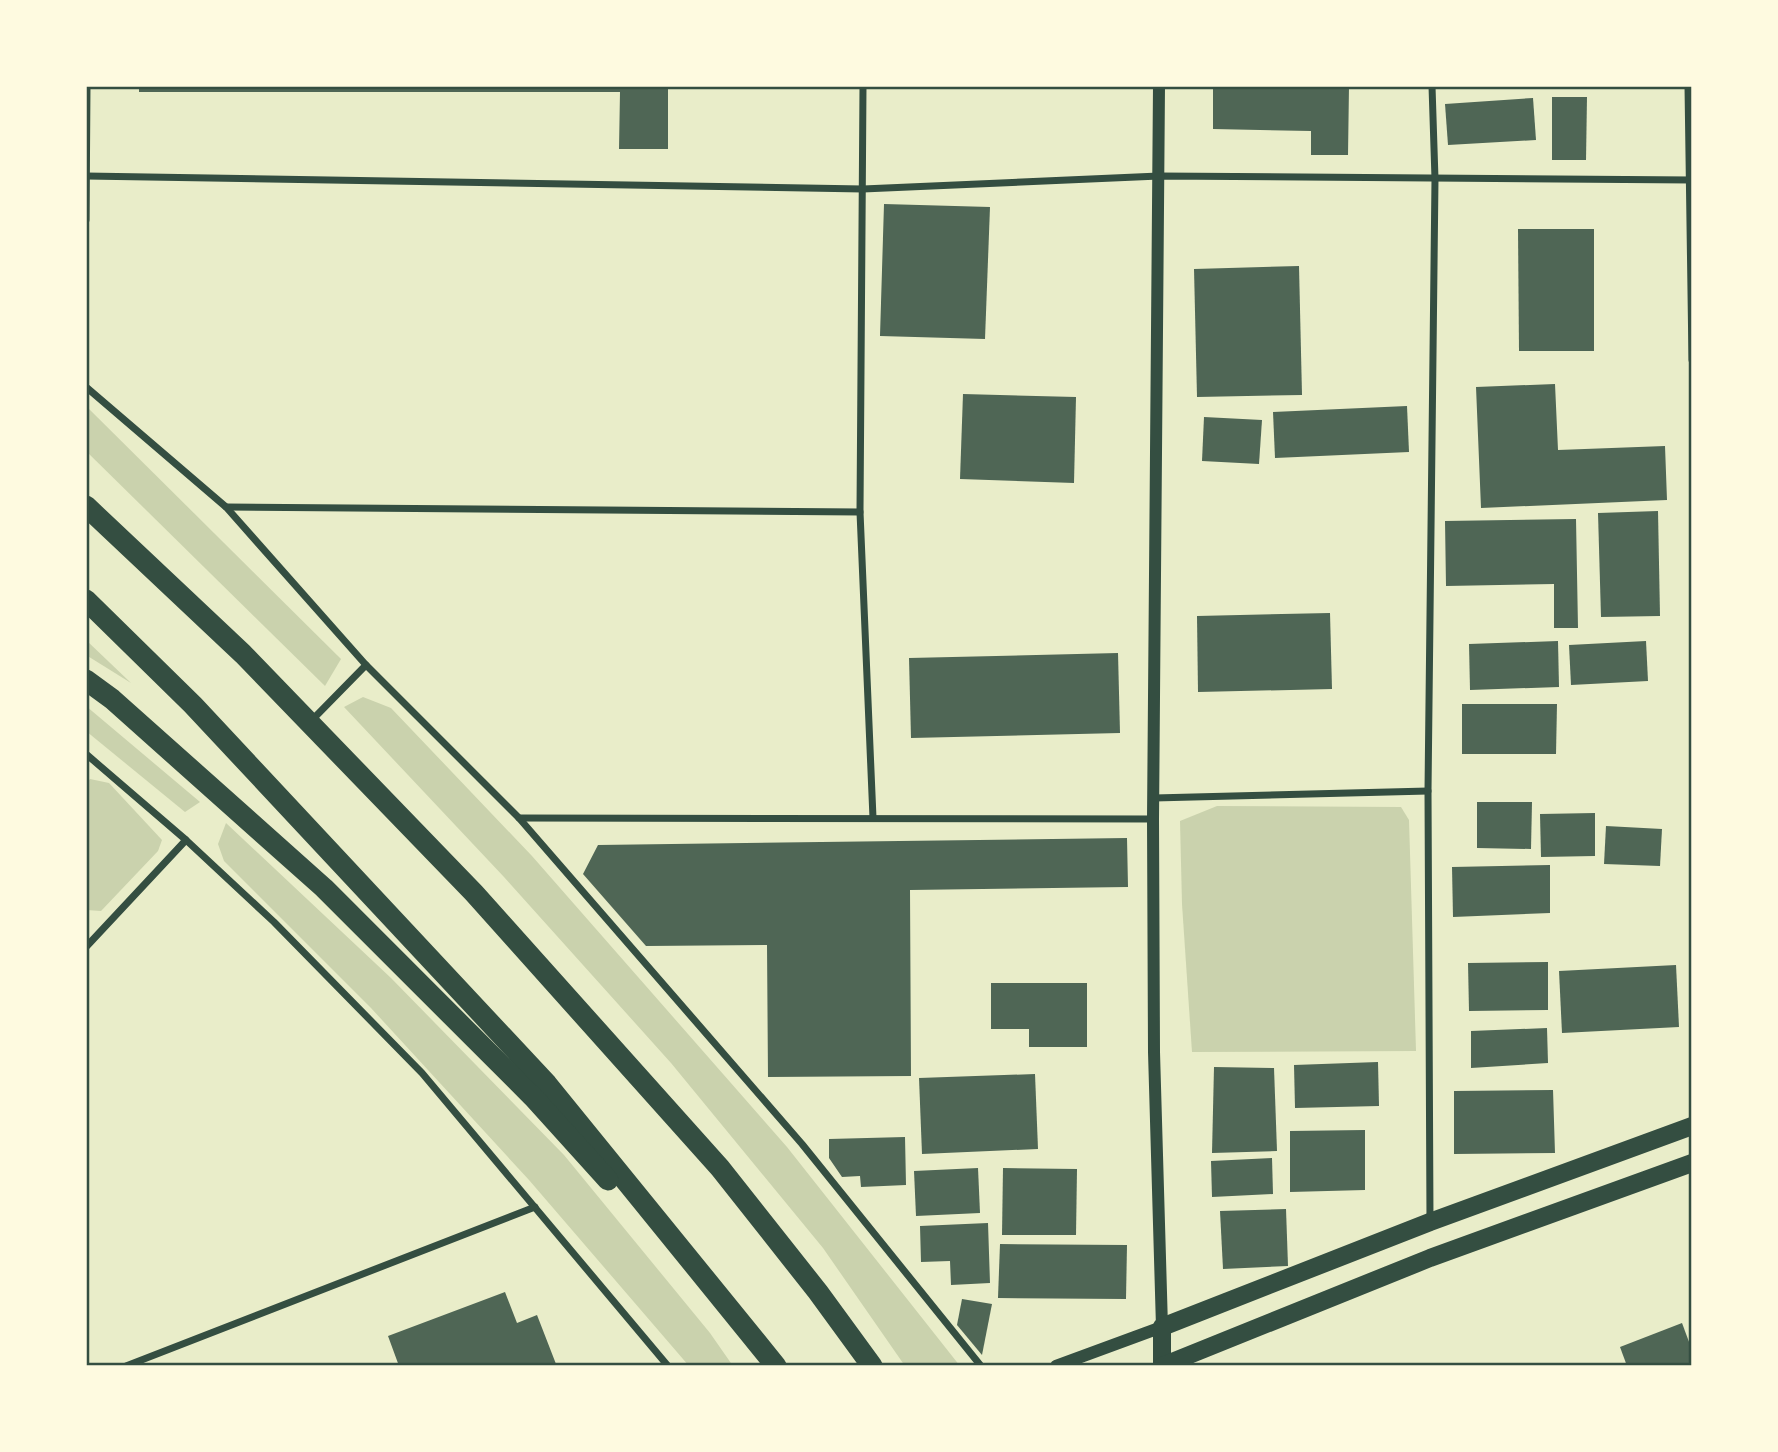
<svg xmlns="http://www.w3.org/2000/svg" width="1778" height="1452" font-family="'Open Sans',sans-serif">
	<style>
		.green { fill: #cad2ad }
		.building { fill: #4f6655 }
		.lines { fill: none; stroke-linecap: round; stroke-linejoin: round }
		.minor { stroke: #344e41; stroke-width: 7 }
		.tertiary { stroke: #344e41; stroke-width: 12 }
		.primary { stroke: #344e41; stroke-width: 18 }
		.motorway { stroke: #344e41; stroke-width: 21 }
		.neatline { fill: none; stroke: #344e41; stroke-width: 2.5 }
	</style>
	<rect width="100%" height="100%" fill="#e9edc9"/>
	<g class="green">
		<path d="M86 406 341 659 325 686 86 451Z"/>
		<path d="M86 640 131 683 86 655Z"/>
		<path d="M363 697 391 708 532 856 787 1147 960 1366H905L823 1248 671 1063 504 877 344 707Z"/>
		<path d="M86 706 200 802 185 812 86 731Z"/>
		<path d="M90 779 109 783 162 840 158 851 101 911 86 910V784Z"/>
		<path d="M1217 806 1401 807 1409 820 1416 1051 1192 1052 1182 904 1180 821Z"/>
		<path d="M226 823 391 978 564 1155 710 1333 733 1366H689L529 1180 371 1008 224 861 218 844Z"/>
	</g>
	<g class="building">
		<path d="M139 86H668V149H619L620 92H139Z"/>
		<path d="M1213 86H1349L1348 155H1311V131L1213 129Z"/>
		<path d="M1552 97H1587L1586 160H1552Z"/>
		<path d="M1533 98 1536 140 1448 145 1445 104Z"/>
		<path d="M884 204 990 207 985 339 880 336Z"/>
		<path d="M1518 229H1594V351H1519Z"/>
		<path d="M1299 266 1302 395 1197 397 1194 269Z"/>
		<path d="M1555 384 1558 450 1665 446 1667 500 1481 508 1476 387Z"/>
		<path d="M963 394 1076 397 1074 483 960 479Z"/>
		<path d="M1407 406 1409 452 1275 458 1273 412Z"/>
		<path d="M1204 417 1262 420 1259 464 1202 461Z"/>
		<path d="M1658 511 1660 616 1601 617 1598 513Z"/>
		<path d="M1576 519 1578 628H1554V584L1446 586 1445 521Z"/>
		<path d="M1330 613 1332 689 1198 692 1197 616Z"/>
		<path d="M1558 641 1559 687 1470 690 1469 644Z"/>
		<path d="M1646 641 1648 681 1571 685 1569 645Z"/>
		<path d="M1118 653 1120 733 911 738 909 658Z"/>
		<path d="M1462 704H1557L1556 754H1462Z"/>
		<path d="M1477 802H1532L1531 849 1477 848Z"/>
		<path d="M1595 813V856L1541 857 1540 814Z"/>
		<path d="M1606 826 1662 829 1660 866 1604 864Z"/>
		<path d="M1127 838 1128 887 910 890 911 1076 768 1077 767 945 646 946 583 874 598 845Z"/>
		<path d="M1550 865V913L1453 917 1452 867Z"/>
		<path d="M1548 962V1010L1469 1011 1468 963Z"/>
		<path d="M1676 965 1679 1027 1562 1033 1559 971Z"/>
		<path d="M991 983H1087V1047H1029V1029H991Z"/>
		<path d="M1547 1028 1548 1063 1471 1068V1031Z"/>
		<path d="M1378 1062 1379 1106 1295 1108 1294 1065Z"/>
		<path d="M1214 1067 1274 1068 1277 1151 1212 1153Z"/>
		<path d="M1035 1074 1038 1149 922 1154 919 1078Z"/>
		<path d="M1553 1090 1555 1153 1454 1154V1091Z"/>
		<path d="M1365 1130V1190L1290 1192V1131Z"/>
		<path d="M905 1137 906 1185 861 1187 860 1176 842 1177 829 1158V1139Z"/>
		<path d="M1272 1158 1273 1194 1212 1197 1211 1161Z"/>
		<path d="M978 1168 980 1213 916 1216 914 1171Z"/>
		<path d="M1003 1168 1077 1169 1076 1235H1002Z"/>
		<path d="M1286 1209 1288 1266 1223 1269 1220 1211Z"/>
		<path d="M988 1223 990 1283 951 1285 950 1261 921 1262 920 1226Z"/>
		<path d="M1000 1244 1127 1245 1126 1299 998 1298Z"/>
		<path d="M505 1292 517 1323 537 1315 556 1364 549 1366H399L388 1336Z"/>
		<path d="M962 1299 992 1304 982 1355 957 1325Z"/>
		<path d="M1682 1323 1692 1350V1366H1627L1620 1347Z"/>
	</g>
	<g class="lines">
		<g class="minor">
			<path d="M863 86 860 512 873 818"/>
			<path d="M1688 86 1692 360"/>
			<path d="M86 176 863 189 1159 176 1692 180"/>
			<path d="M86 220 87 86"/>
			<path d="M86 387 226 507 366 665 519 818 802 1144 981 1366"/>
			<path d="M226 507 860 512"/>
			<path d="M315 717 366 665"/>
			<path d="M86 754 186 840 274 922 422 1073 668 1366"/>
			<path d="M1154 798 1428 791"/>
			<path d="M519 818 1153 819"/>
			<path d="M86 947 186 840"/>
			<path d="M1430 1222 1428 791 1435 179 1432 86"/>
			<path d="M126 1366 535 1207"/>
		</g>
		<path class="tertiary" d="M1056 1366 1162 1327 1154 1052 1153 819 1159 86"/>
		<g class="primary">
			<path d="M1162 1366V1327L1430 1222 1692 1126"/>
			<path d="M1162 1366 1430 1258 1692 1163"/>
		</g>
		<g class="motorway">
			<path d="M86 506 243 654 474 893 720 1168 818 1292 872 1366"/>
			<path d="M86 600 193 705 547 1084 776 1366"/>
			<path d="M86 680 112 699 324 888 533 1097 608 1180"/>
		</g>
	</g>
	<rect width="1778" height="1452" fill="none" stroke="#fefae0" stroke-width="175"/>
	<rect x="88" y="88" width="1602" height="1276" class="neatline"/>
</svg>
